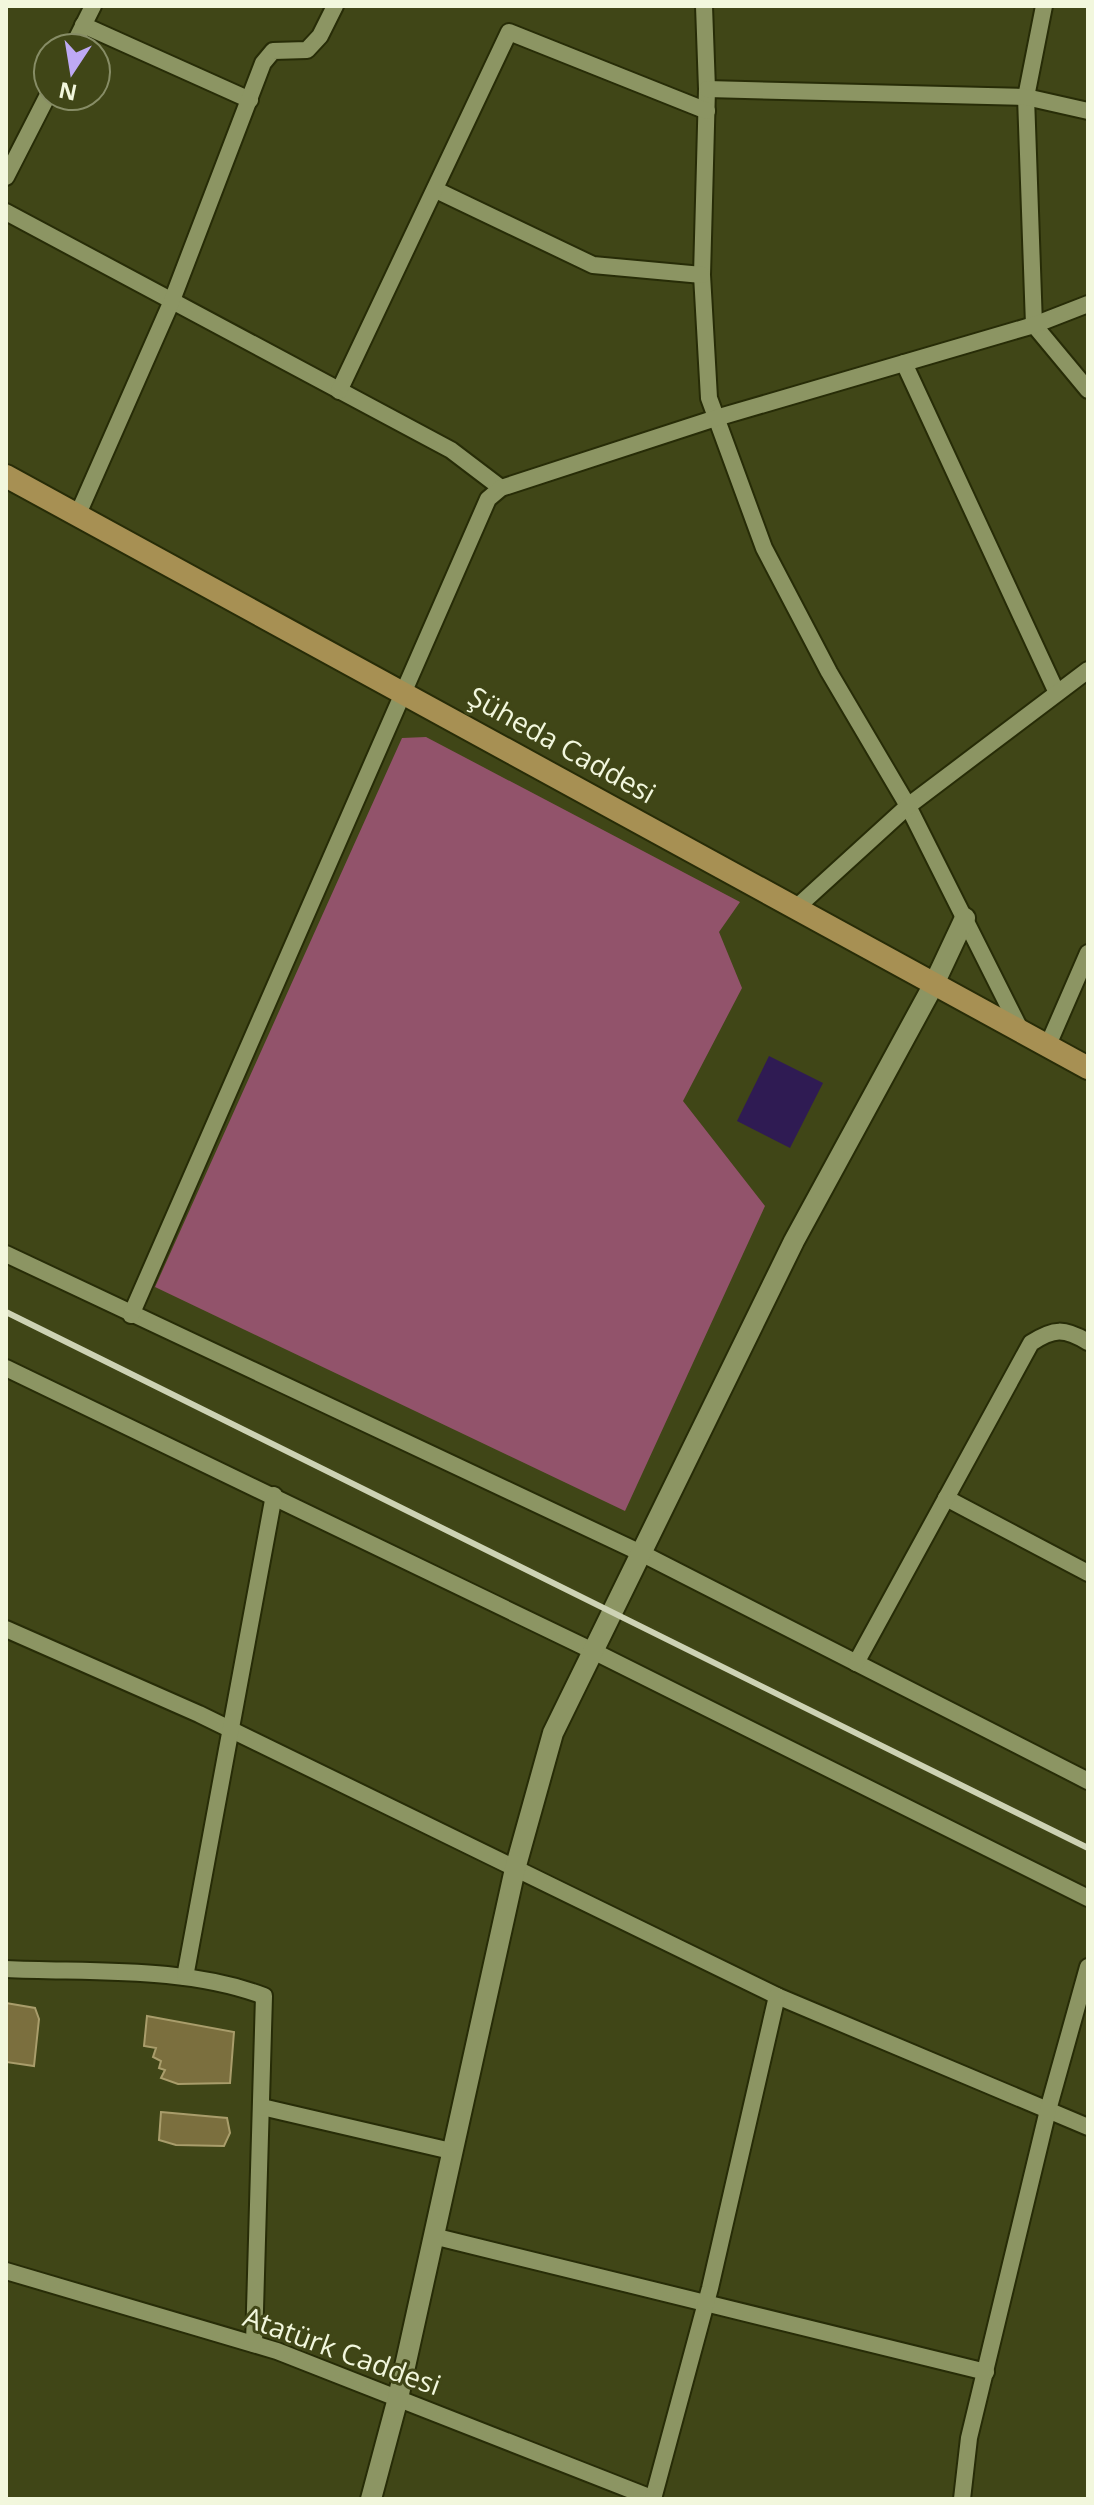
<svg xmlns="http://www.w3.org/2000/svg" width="1094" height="2505" font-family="'Open Sans',sans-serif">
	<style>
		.green { fill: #92536b }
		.water { fill: #2f1b53 }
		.building { fill: #7b6f3e; stroke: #a99d6b; stroke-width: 2 }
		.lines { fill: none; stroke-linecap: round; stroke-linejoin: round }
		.minor-casing { stroke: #272c07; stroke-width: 20 }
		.tertiary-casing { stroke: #272c07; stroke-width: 24 }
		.secondary-casing { stroke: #272c07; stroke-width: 26 }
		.minor { stroke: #8c9563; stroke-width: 16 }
		.tertiary { stroke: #8c9563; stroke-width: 20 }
		.secondary { stroke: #a79053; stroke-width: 22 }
		.rail { stroke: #cdd2b4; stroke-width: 6 }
		.labels { text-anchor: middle; stroke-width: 6; stroke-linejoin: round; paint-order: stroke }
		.street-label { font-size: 28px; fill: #f2f7dd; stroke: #404617 }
	</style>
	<rect width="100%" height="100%" fill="#404617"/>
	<path class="green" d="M426 737 740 902 719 932 742 988 683 1101 765 1206 625 1511 155 1287 402 738Z"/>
	<path class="water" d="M769 1056 823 1083 790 1148 737 1121Z"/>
	<g class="building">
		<path d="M6 2003 35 2008 39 2019 34 2066 6 2062Z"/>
		<path d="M147 2016 234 2032 230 2083 178 2084 161 2078 165 2070 159 2068 161 2061 153 2057 156 2048 144 2046Z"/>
		<path d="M161 2112 227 2118 230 2133 224 2146 176 2145 159 2140Z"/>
	</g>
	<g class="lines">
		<g class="minor-casing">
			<g id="minor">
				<path d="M704 6 707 89 702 275 709 398 764 548 829 672 908 806 1020 1029"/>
				<path d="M1044 6 1026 97 1034 325 1088 390"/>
				<path d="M83 25 250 100"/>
				<path d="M72 48 93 6"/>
				<path d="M707 89 1026 97 1088 111"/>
				<path d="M6 177 48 95"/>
				<path d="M436 190 593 265 702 275"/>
				<path d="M6 212 451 450 501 488"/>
				<path d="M904 363 1057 693"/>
				<path d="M339 391 509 32 707 111"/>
				<path d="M78 514 171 303 263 63 273 51 307 50 320 36 335 6"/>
				<path d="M796 908 908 806 1088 670"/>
				<path d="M1048 1045 1088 953"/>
				<path d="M6 1254 643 1554 1088 1781"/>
				<path d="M131 1315 488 499 501 488 716 418 1034 325 1088 304"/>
				<path d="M6 1368 593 1651 1088 1898"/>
				<path d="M946 1498 1088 1573"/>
				<path d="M6 1629 199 1714 777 1996 1088 2127"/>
				<path d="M856 1663 1031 1343C1054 1328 1064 1328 1088 1342"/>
				<path d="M6 1969C91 1973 184 1966 264 1996L254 2344"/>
				<path d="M185 1977 274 1495"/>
				<path d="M262 2107 451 2151"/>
				<path d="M433 2236 986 2372"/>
				<path d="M6 2271 277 2351 654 2499"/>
				<path d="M653 2499 710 2288 777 1996"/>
				<path d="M962 2499 969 2438 1048 2110 1088 1967"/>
			</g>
		</g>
		<g class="tertiary-casing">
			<path id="tertiary" d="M371 2499 398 2398 515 1869 553 1733 794 1241 934 984 965 918"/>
		</g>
		<g class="secondary-casing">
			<path id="secondary" d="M6 476 1088 1068"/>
		</g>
		<use href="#minor" class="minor"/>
		<use href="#tertiary" class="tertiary"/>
		<use href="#secondary" class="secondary"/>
		<path class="rail" d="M6 1312 1088 1848"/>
	</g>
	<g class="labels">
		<g class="street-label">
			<text transform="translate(562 745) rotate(29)" y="10">Şüheda Caddesi</text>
			<text transform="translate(342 2351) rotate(20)" y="10">Atatürk Caddesi</text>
		</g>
	</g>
	<rect width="1094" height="2505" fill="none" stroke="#f2f7dd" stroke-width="16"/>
	<g transform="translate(72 72) rotate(192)"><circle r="38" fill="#404617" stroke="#878d66" stroke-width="2"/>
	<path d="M0-6L14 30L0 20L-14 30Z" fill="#bea9f5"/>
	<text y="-12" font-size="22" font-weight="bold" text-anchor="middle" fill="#f2f7dd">N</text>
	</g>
</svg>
